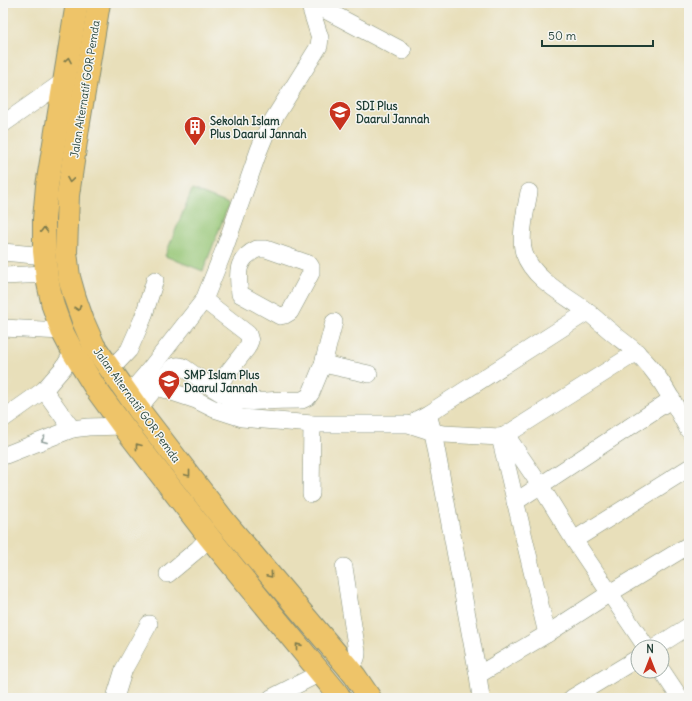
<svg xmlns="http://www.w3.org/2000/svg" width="692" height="701" font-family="Delius,sans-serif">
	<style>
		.green { fill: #96c676; stroke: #5a8255 }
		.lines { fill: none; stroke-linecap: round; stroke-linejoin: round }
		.minor-casing { stroke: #848e77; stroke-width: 18 }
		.major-casing { stroke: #848e77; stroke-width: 24 }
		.minor { stroke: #fff; stroke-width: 17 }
		.major { stroke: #eec469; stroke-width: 22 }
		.oneway { stroke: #7c7a4c }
		.oneway2 { stroke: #8f9e9a }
		.labels { text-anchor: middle; stroke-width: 3; stroke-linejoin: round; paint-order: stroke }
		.street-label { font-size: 11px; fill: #1f3d34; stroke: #f6f6f2 }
		.poi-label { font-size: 11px; font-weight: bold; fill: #1f3d34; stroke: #f6f6f2; text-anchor: start }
	</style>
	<rect width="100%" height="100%" fill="#f6f6f2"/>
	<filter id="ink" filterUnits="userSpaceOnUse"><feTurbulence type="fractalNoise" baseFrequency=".025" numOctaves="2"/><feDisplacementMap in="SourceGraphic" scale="8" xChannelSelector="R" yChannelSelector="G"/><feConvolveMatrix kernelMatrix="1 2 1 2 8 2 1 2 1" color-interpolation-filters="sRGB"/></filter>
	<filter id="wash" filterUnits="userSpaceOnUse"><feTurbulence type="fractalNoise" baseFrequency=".012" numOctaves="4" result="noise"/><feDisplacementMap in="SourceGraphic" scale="16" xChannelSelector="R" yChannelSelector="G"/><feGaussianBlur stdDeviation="0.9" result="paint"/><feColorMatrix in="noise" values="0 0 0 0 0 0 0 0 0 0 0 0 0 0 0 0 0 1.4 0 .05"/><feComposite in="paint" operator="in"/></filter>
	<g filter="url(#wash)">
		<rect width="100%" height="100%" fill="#e8dfba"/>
		<path class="green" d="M192 190 229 204 203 271 165 256Z"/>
	</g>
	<g filter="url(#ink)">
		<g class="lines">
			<g class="minor-casing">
				<g id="minor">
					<path d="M312 3 403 51"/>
					<path d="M3 124 64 81"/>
					<path d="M529 192C526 209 519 237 524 253 533 280 567 296 588 312 595 318 602 324 609 330 618 338 629 345 637 353 661 375 674 404 689 431"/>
					<path d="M257 249H266L309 264 311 267V273L290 312 285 315 280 316 240 294C237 273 236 259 257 249Z"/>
					<path d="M3 252 45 256"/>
					<path d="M3 276 47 274"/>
					<path d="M204 300 248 334 250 341 247 348 215 389"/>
					<path d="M3 328 62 331"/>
					<path d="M323 364 369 374"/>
					<path d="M110 370 129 350 143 318 155 280"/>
					<path d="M157 387 196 400 214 409 242 418 312 424H408L433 432 444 434 500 437 506 435 637 352"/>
					<path d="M44 390 72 429"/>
					<path d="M128 395 146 374 204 300 224 250 259 150 268 128 319 46 320 38 309 3"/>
					<path d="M139 410 146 399 173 367C177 365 179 365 183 367 197 376 218 394 233 399 244 403 256 401 267 401 279 400 290 400 302 400L308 397 311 393 323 364 334 322"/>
					<path d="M428 414 433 432 478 675 547 634 610 593 689 545"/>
					<path d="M3 419 44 390 64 367 73 352"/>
					<path d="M418 419 428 414 587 312"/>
					<path d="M506 435 540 485 574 540 646 647"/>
					<path d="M500 437 547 634"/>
					<path d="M3 456 72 429 88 427 123 426"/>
					<path d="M311 494 312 424"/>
					<path d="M515 502 672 399"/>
					<path d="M574 540 689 468"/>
					<path d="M344 567 357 652C357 661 354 661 347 666"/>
					<path d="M168 574 198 549 209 537"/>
					<path d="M656 647 689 626"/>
					<path d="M662 671 680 698"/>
					<path d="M478 675 481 698"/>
					<path d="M115 698 124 669 149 624"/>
					<path d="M271 698 320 673"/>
					<path d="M572 698 638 658"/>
				</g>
			</g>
			<g class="major-casing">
				<g id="major">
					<path d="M77 3 47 186 44 219V251L47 278 53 306 62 331 73 352 96 389 123 426 209 537 337 693 340 698"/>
					<path d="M99 3 78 128 68 195 66 252 69 277 75 298 83 321 94 346 139 410 226 523 347 666 355 676 370 698"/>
				</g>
			</g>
			<use href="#minor" class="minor"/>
			<use href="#major" class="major"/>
		</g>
		<defs><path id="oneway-chevron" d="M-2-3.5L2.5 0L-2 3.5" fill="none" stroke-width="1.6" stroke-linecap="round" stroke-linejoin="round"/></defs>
		<g class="oneway">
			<use href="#oneway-chevron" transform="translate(68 60) rotate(-80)"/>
			<use href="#oneway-chevron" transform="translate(70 180) rotate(99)"/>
			<use href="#oneway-chevron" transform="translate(44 230) rotate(-91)"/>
			<use href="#oneway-chevron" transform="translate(78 308) rotate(71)"/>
			<use href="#oneway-chevron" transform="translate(138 446) rotate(-128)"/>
			<use href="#oneway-chevron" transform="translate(188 474) rotate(52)"/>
			<use href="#oneway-chevron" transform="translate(270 575) rotate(50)"/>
			<use href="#oneway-chevron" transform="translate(298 646) rotate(-129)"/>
		</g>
		<use class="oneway2" href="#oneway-chevron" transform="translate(44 440) rotate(159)"/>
	</g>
	<defs>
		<g id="school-pin" transform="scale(1.15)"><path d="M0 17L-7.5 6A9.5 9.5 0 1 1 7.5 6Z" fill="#c8321e" stroke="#f6f6f2"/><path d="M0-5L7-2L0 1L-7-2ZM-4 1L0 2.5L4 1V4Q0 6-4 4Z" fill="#fff"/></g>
		<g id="building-pin" transform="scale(1.15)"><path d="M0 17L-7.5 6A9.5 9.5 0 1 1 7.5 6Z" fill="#c8321e" stroke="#f6f6f2"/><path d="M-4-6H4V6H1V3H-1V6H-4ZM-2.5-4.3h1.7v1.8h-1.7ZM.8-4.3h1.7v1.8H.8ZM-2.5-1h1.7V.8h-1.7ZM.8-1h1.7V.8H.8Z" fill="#fff"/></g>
	</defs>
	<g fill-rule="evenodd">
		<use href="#school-pin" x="340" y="112"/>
		<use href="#building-pin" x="195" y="127"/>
		<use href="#school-pin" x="169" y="381"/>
	</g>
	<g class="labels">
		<g class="street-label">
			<text transform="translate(85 89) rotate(-81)" y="4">Jalan Alternatif GOR Pemda</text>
			<text transform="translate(137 405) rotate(54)" y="4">Jalan Alternatif GOR Pemda</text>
		</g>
		<g class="poi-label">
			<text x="356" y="110">SDI Plus<tspan x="356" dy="13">Daarul Jannah</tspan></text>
			<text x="210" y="125">Sekolah Islam<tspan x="210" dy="13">Plus Daarul Jannah</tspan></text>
			<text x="184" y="379">SMP Islam Plus<tspan x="184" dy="13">Daarul Jannah</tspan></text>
		</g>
	</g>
	<rect width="692" height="701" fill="none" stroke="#f6f6f2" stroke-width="16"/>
	<g transform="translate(650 659)"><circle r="19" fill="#f6f6f2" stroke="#a0aca6"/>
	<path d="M0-3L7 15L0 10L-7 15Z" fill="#c8321e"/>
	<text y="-6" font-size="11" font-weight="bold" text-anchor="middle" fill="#1f3d34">N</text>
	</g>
	<path d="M542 40v6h111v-6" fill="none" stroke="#1f3d34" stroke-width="2"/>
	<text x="548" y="40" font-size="12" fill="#1f3d34" stroke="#f6f6f2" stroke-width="3" paint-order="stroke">50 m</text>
</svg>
